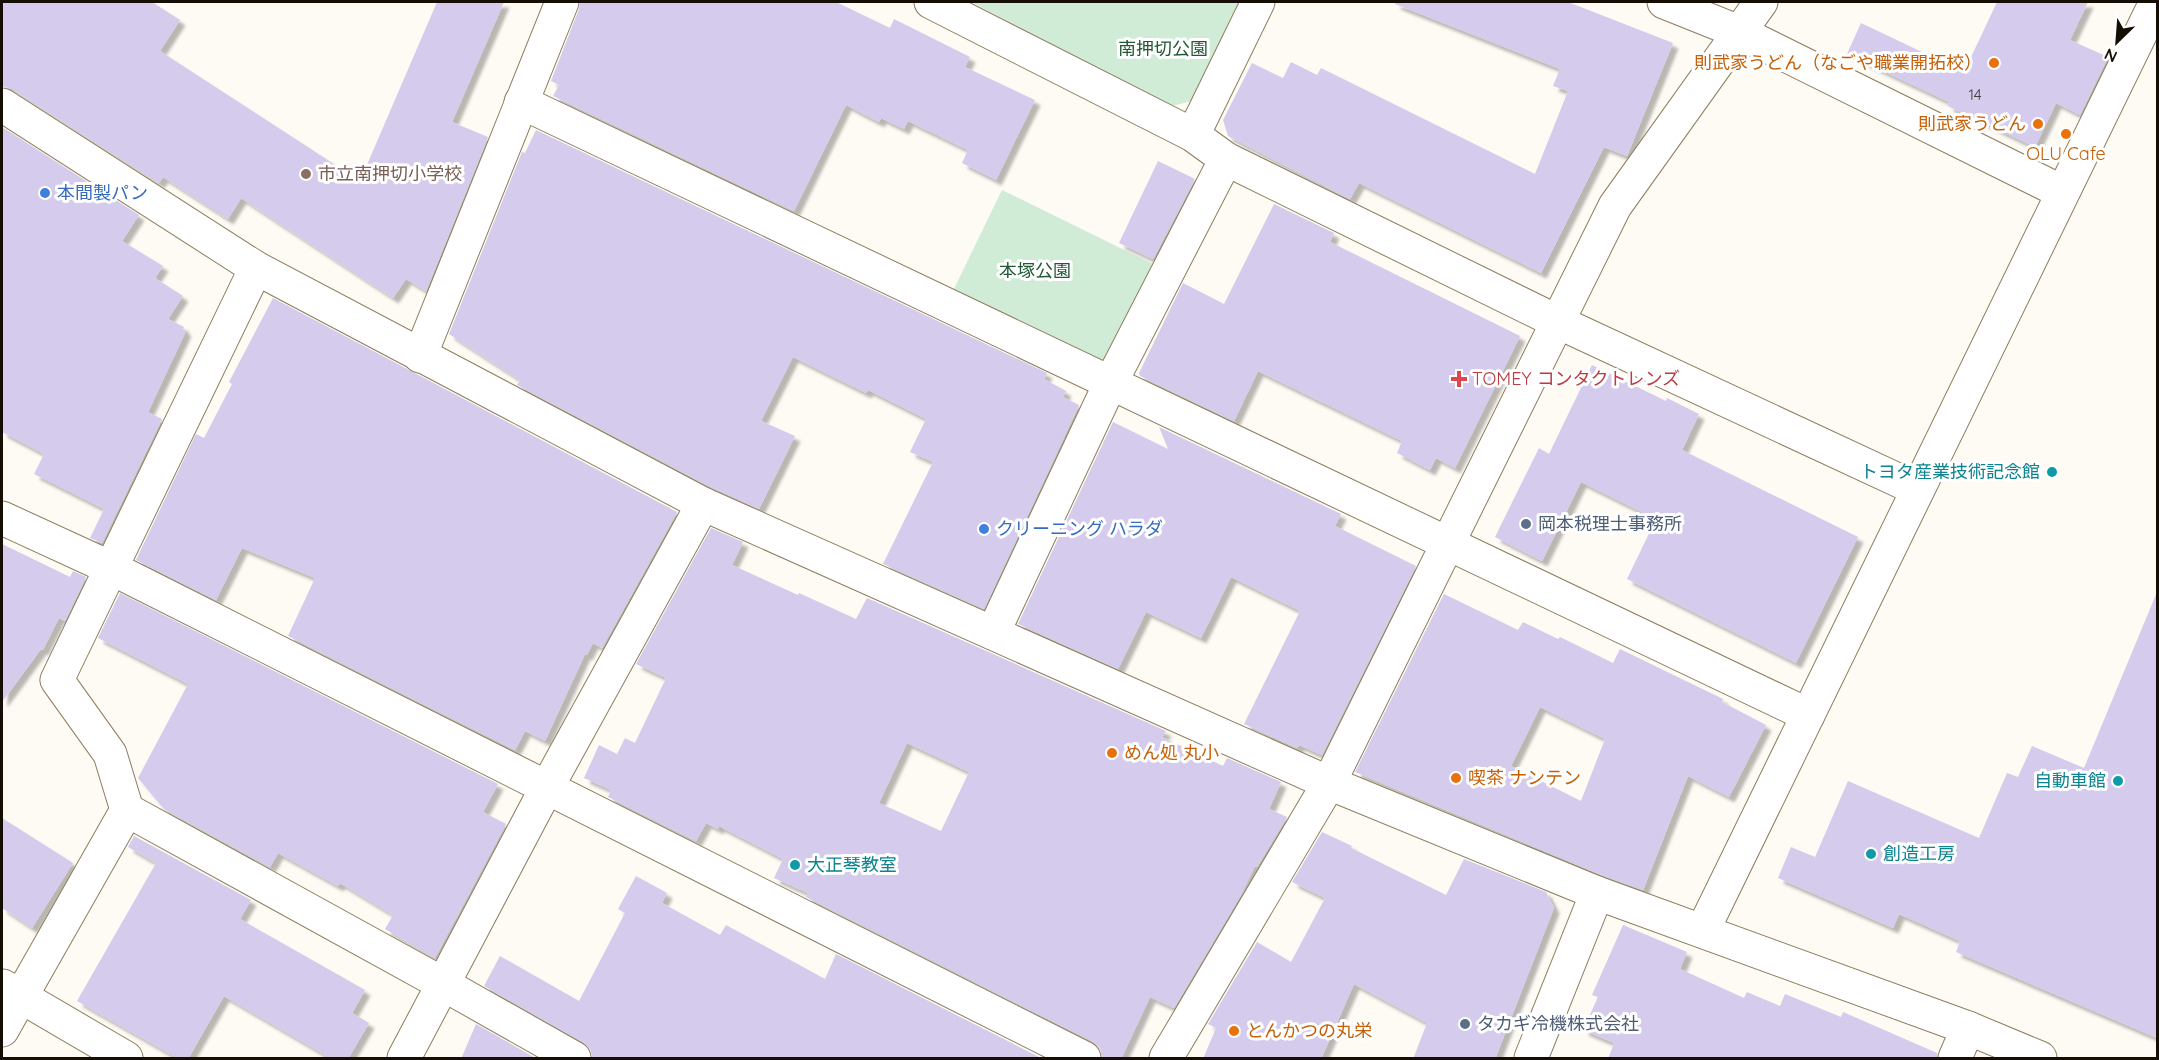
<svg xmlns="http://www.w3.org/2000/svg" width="2159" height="1060" font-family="Quicksand,'Noto Sans JP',sans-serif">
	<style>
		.green { fill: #d0ecd7 }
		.building { fill: #d4cbed; fill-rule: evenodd; filter: url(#shadow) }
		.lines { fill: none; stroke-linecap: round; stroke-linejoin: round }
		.minor-casing { stroke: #8d7d5f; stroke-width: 35 }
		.minor { stroke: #fff; stroke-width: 33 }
		.food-dot { fill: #e8710a; stroke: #fff; stroke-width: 2 }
		.education-dot { fill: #8d6e63; stroke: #fff; stroke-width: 2 }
		.shop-dot { fill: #3f7fe0; stroke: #fff; stroke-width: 2 }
		.health-dot { fill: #e0444e; stroke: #fff; stroke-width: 2 }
		.culture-dot { fill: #0f9aa8; stroke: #fff; stroke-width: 2 }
		.service-dot { fill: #5c6f8a; stroke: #fff; stroke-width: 2 }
		.labels { text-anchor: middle; stroke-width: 6; stroke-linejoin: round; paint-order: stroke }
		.number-label { font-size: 15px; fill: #443d3e }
		.park-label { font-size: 18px; fill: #225935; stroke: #fff }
		.food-label { font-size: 18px; fill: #c56008; stroke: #fff; text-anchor: start }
		.education-label { font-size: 18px; fill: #785e54; stroke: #fff; text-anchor: start }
		.shop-label { font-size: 18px; fill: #366cbe; stroke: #fff; text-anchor: start }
		.health-label { font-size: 18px; fill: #be3a42; stroke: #fff; text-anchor: start }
		.culture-label { font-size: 18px; fill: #0d838f; stroke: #fff; text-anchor: end }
		.service-label { font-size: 18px; fill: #4e5e75; stroke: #fff; text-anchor: start }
	</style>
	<defs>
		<filter id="shadow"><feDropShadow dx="5.5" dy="5.5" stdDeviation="1.5" flood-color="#0004"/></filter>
	</defs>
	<rect width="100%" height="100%" fill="#fefaf4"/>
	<g class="green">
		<path d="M971 2H1240L1192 101 1172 106Z"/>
		<path d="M1002 190 1159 267 1113 358 1096 366 951 295Z"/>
	</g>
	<g class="building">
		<path d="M2 2H152L180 20 160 51 360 181 437 2H504L452 122 488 137 426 291 406 279 393 298 241 198 228 219 163 177 159 183 12 89 2 86Z"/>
		<path d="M580 2H836L890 28 894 19 970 57 965 67 1035 100 996 180 962 163 968 150 908 121 904 129 881 118 879 122 846 105 794 211 553 96 559 85 551 81 579 9Z"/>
		<path d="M1395 2H1568L1673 43 1627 156 1604 147 1541 273 1359 183 1350 199 1228 136 1223 120 1252 63 1283 78 1291 62 1317 75 1321 68 1535 174 1568 91 1553 86 1560 69 1395 4Z"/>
		<path d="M1997 2H2088L2070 40 2108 57 2080 115 2056 103 2035 147 1948 106 1949 102 1847 54 1861 23 1964 72Z"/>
		<path d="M2 127 139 215 122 241 163 266 155 278 183 296 168 319 184 327 183 329 186 331 148 412 162 419 102 543 90 538 104 509 34 474 44 454 2 432Z"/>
		<path d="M536 130 1045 372 1047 373 1044 379 1066 391 1063 397 1079 405 984 609 883 564 933 462 910 452 926 419 868 390 866 393 793 357 761 421 795 436 759 509 711 487 517 385 520 380 449 334 522 152 525 153Z"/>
		<path d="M1158 161 1195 179 1153 259 1119 243Z"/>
		<path d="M1274 204 1334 233 1330 242 1520 336 1455 468 1436 458 1430 470 1397 453 1402 441 1258 371 1234 421 1140 376 1139 373 1183 283 1224 304Z"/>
		<path d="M273 298 677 512 602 648 593 643 587 655 585 654 545 741 525 731 515 750 288 636 315 578 242 548 216 600 136 560 196 434 204 438 232 384 229 382Z"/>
		<path d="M1592 365 1666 401 1667 398 1699 414 1682 450 1858 537 1796 663 1627 579 1656 519 1581 482 1542 561 1495 537 1539 448 1549 454Z"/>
		<path d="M1113 422 1168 449 1159 427 1341 514 1335 526 1416 566 1322 755 1299 745 1297 748 1244 724 1300 611 1231 577 1201 638 1146 612 1118 669 1018 624Z"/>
		<path d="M711 528 743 542 732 565 798 595 799 593 856 619 867 598 1166 731 1162 737 1223 766 1227 758 1281 782 1269 809 1287 817 1257 867 1255 866 1242 893 1174 1008 1150 997 1121 1059H1102L1100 1048 1092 1041 806 897 808 893 774 878 783 859 719 826 718 829 706 823 696 841 608 797 611 790 584 778 599 745 617 754 625 738 635 743 666 678 636 664ZM907 743 969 772 941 831 879 803Z"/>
		<path d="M2 544 70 577 73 571 86 577 65 621 59 618 43 650 41 649 2 702Z"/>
		<path d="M2157 592V1038L1956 952 1960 941 1899 914 1893 928 1778 878 1791 847 1815 857 1848 781 1979 838 2007 773 2018 777 2032 746 2084 768Z"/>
		<path d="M120 593 498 784 483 812 506 824 435 958 385 929 393 915 340 883 338 886 278 853 270 867 164 809 138 778 188 684 98 638Z"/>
		<path d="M1444 594 1518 630 1523 622 1558 639 1560 637 1613 663 1620 649 1723 699 1722 702 1766 725 1729 797 1688 776 1643 890 1604 876 1355 772ZM1540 707 1605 739 1581 801 1511 766Z"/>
		<path d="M2 818 73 863 32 928 2 908Z"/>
		<path d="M1322 832 1352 846 1351 848 1446 895 1464 859 1546 892 1554 908 1495 1059H1413L1427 1023 1354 984 1321 1059H1203L1216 1028 1208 1024 1257 942 1291 962 1325 898 1292 882Z"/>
		<path d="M134 836 251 900 240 919 365 990 352 1013 369 1023 348 1059H332L224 996 188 1059H179L77 1001 156 863 128 847Z"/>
		<path d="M636 876 667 893 662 903 720 935 726 925 825 979 836 954 1043 1059H593L590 1049 583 1042 484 986 500 956 579 1001 625 913 618 909Z"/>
		<path d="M1623 925 1687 952 1680 969 1744 998 1747 992 1780 1006 1785 994 1841 1017 1843 1012 1937 1053V1059H1608L1614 1043 1583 1030 1598 997 1592 995Z"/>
		<path d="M476 1024 537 1059H461Z"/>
	</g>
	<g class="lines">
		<g class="minor-casing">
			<g id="minor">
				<path d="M931 2 1193 135 1226 159 1558 322 1917 489"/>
				<path d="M1664 2 1739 32 2062 192"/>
				<path d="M521 102 1808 715"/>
				<path d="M2 105 256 268 703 504 1329 783 1597 893 1968 1028 2040 1058"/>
				<path d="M1193 135 1258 2"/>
				<path d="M420 356 562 2"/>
				<path d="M2 518 113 569 1084 1058"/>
				<path d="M993 633 1110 384 1226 159"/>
				<path d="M127 810 443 984 574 1058"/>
				<path d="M1703 930 2156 2"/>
				<path d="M3 986 126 1058"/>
				<path d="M2 1030 127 810 110 754 57 680 256 268"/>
				<path d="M404 1058 546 789 703 504"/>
				<path d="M1166 1058 1329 783 1615 206 1761 2"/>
				<path d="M1531 1058 1597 893"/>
				<path d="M1955 1058 1968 1028"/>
			</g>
		</g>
		<use href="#minor" class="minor"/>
	</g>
	<g class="food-dot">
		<circle cx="1994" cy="63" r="6"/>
		<circle cx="2038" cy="124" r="6"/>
		<circle cx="2066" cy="134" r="6"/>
		<circle cx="1112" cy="753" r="6"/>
		<circle cx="1456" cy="778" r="6"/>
		<circle cx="1234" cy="1031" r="6"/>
	</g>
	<circle class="education-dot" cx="306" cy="174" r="6"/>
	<g class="shop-dot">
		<circle cx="45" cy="193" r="6"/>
		<circle cx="984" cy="529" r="6"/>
	</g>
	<path class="health-dot" d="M1456 370h6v6h6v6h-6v6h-6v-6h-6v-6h6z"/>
	<g class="culture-dot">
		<circle cx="2052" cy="472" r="6"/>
		<circle cx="2118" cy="781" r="6"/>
		<circle cx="1871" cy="854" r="6"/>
		<circle cx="795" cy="865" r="6"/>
	</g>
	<g class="service-dot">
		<circle cx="1526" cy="524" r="6"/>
		<circle cx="1465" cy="1024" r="6"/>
	</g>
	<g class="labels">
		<g class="number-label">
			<text x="1975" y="100">14</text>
		</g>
		<g class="park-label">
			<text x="1163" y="55">南押切公園</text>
			<text x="1035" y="277">本塚公園</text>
		</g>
		<g class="food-label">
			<text x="1982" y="69" text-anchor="end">則武家うどん（なごや職業開拓校）</text>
			<text x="2026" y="130" text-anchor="end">則武家うどん</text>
			<text x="2066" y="160" text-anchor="middle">OLU Cafe</text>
			<text x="1124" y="759">めん処 丸小</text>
			<text x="1468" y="784">喫茶 ナンテン</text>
			<text x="1246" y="1037">とんかつの丸栄</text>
		</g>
		<g class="education-label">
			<text x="318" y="180">市立南押切小学校</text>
		</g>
		<g class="shop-label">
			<text x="57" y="199">本間製パン</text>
			<text x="996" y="535">クリーニング ハラダ</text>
		</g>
		<g class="health-label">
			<text x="1472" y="385">TOMEY コンタクトレンズ</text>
		</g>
		<g class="culture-label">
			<text x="2040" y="478">トヨタ産業技術記念館</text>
			<text x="2106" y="787">自動車館</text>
			<text x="1883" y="860" text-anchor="start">創造工房</text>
			<text x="807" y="871" text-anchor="start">大正琴教室</text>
		</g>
		<g class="service-label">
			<text x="1538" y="530">岡本税理士事務所</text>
			<text x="1477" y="1030">タカギ冷機株式会社</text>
		</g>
	</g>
	<rect width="2159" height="1060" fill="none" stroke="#140e04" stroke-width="6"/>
	<g transform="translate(2117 42) rotate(205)" stroke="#ffffff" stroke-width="4.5" paint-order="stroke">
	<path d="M0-4.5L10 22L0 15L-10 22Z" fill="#140e04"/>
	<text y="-9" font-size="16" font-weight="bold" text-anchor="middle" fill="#140e04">N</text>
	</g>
</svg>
